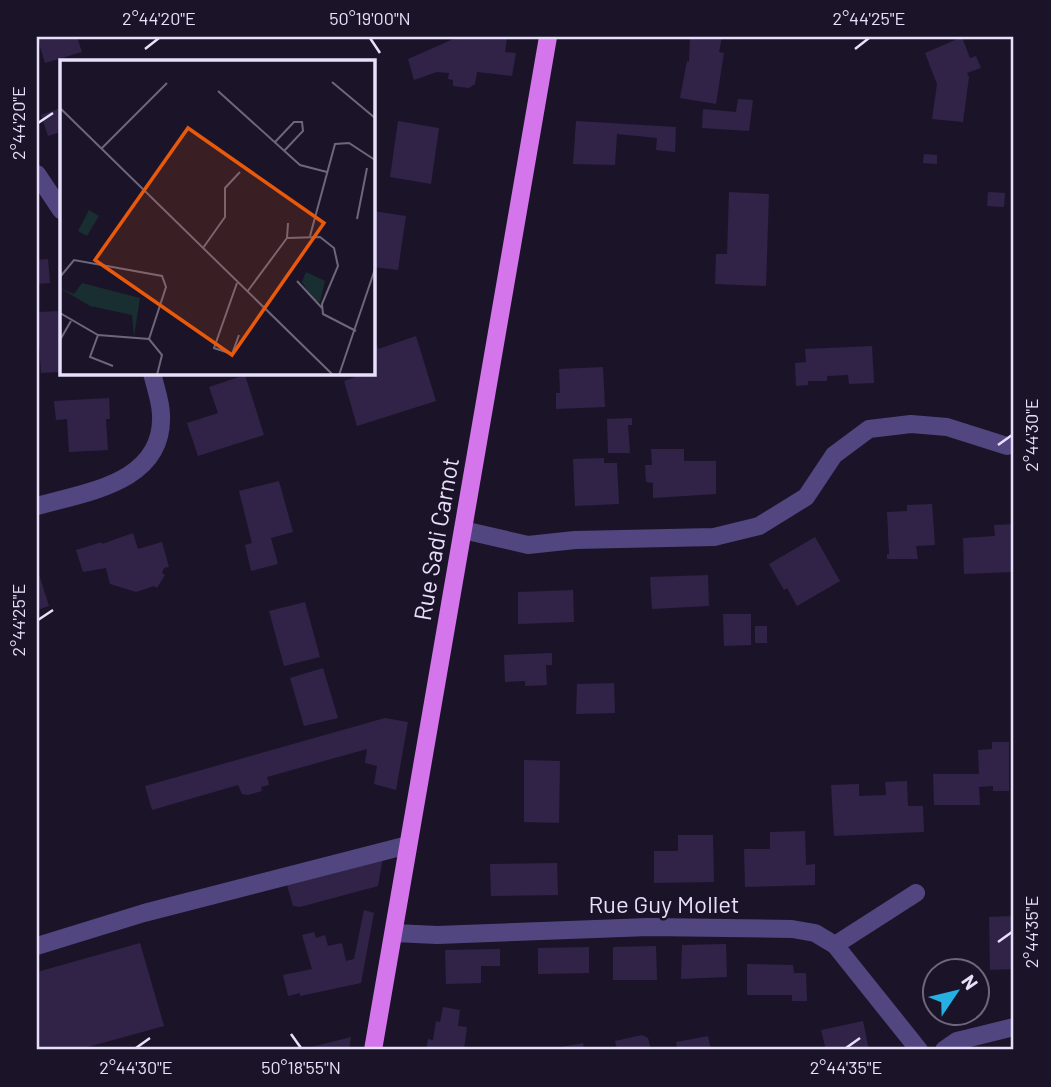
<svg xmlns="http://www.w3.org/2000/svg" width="1051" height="1087" font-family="Barlow,sans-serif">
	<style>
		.building { fill: #302347 }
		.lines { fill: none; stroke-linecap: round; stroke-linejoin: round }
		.minor { stroke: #524681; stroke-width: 18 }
		.major { stroke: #d475ec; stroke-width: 18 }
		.ticks { fill: none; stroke: #e7e0fb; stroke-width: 2.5 }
		.labels { text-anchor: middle; stroke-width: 5; stroke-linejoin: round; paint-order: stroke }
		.street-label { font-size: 24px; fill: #e7e0fb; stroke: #1b1428 }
		.inset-road { fill: none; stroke: #6d667c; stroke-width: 2 }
		.view { fill: #e8590c; fill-opacity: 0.15; stroke: #e8590c; stroke-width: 3.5 }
		.inset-edge { fill: none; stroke: #e7e0fb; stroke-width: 3.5 }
		.neatline { fill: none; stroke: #e7e0fb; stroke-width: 2.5 }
		.ticks-label { font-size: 18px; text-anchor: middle; fill: #e7e0fb }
	</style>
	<rect width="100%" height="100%" fill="#1b1428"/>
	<g class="building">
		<path d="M37 37H77L82 52 45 63Z"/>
		<path d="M458 37H507L505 52 516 53 512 76 477 72 475 84 469 88 453 86V80L448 79 449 73 437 72 414 80 408 59Z"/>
		<path d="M690 37H722L719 52 724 53 716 104 680 98 687 61 689 62Z"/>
		<path d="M962 37 970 58 976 56 981 68 967 73 969 77 963 122 932 119 937 84 925 53Z"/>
		<path d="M738 99 753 100 749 131 702 128 703 109 736 112Z"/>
		<path d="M61 108V132L48 136 41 115Z"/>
		<path d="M398 121 439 128 431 184 390 177Z"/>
		<path d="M576 121 676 127 675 152 656 150 657 138 617 134 615 165 573 164Z"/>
		<path d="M924 154 937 155V164L923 163Z"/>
		<path d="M729 192 769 194 766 286 715 284 716 254H727Z"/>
		<path d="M988 192 1005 193 1004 207 987 206Z"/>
		<path d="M373 211 406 216 398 270 373 267Z"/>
		<path d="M48 259 50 283 37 284V260Z"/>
		<path d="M61 311V372L41 373 37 312Z"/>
		<path d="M373 334 378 349 416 336 436 401 357 426 344 381 355 377 353 373H373Z"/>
		<path d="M872 346 874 383 849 384 848 375 827 376V381H808V385L796 386 795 363 806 362 805 349Z"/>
		<path d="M603 367 605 407 556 409V393H560L559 369Z"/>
		<path d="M245 375 264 435 198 456 187 423 218 413 209 387Z"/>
		<path d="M109 398 110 419H106L108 450 69 452 67 419 56 420 54 401Z"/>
		<path d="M632 418V425H628L630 453H608L607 419Z"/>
		<path d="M651 449H684V461H716V494L653 498V483L646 482 645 465H652Z"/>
		<path d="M604 458V463H617L619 504 575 506 573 459Z"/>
		<path d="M279 481 293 532 271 538 278 564 251 571 245 545 252 543 239 491Z"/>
		<path d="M932 504 935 545 916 546 918 559H887V554H889L887 512 907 511V505Z"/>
		<path d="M1014 524V572L964 574 963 538 995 536 994 525Z"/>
		<path d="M133 533 138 549 162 542 169 567 164 568 162 573 165 575 157 588 154 586 136 592 110 584 106 568 83 572 76 550 102 542V544Z"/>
		<path d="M815 537 840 581 797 606 787 588 784 590 769 564Z"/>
		<path d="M37 568 49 606 37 610Z"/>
		<path d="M708 575 709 606 652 609 650 577Z"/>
		<path d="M573 590 574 622 518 624V592Z"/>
		<path d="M305 602 320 657 284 666 269 611Z"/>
		<path d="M723 614H751V645L724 646Z"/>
		<rect x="755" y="626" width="12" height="17"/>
		<path d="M552 653V665H546L547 685 525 686V681L505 682 504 655Z"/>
		<path d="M323 668 338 718 304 726 290 678Z"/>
		<path d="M614 683 615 713 576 714 577 684Z"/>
		<path d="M385 718 408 722 396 790 374 784 377 766 365 763 367 749 267 777 269 785 261 787 262 791 248 795 242 794 238 785 152 810 145 786Z"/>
		<path d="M992 742H1009V791H993V786L979 787 980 805H934L933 774H979L978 750 992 749Z"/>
		<path d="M524 760 560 761 559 823 524 822Z"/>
		<path d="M907 781 908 806H923L924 832 834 836 831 785 859 784V796L886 795 885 782Z"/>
		<path d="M805 831 806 865 815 864V885L745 887 744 849H770V832Z"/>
		<path d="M678 835H713L714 882 654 883V851H678Z"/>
		<path d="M383 858 378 886 300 907 293 906 287 885Z"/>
		<path d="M557 863 558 895 491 896 490 864Z"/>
		<path d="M364 910 374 913 361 983 300 996V993L288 996 283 975 312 969 302 935 314 932 316 938 325 935 328 946 342 943 346 961 354 959Z"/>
		<path d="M1014 916V969L990 970 989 917Z"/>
		<path d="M140 943 164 1026 77 1050H37V972Z"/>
		<path d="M726 944 727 977 681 979 682 945Z"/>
		<path d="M656 946 657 980H613V947Z"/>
		<path d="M589 947V973L538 974V948Z"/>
		<path d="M500 949V966H481V983L446 984 445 950Z"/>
		<path d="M747 964 793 965 794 973H806L807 1001H792V995H747Z"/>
		<path d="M443 1007 460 1010 458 1026 467 1027 464 1050H426L428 1039 433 1040 436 1021 440 1022Z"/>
		<path d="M863 1021 869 1050H826L821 1030Z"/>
		<path d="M642 1035 648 1038 651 1050H617L615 1041Z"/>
		<path d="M708 1036 711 1050H666L677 1047 676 1042Z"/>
		<path d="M351 1037 349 1050H304V1049Z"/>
		<path d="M583 1043 584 1050H551V1049Z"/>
	</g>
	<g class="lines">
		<g class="minor">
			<path d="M37 174 61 210"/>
			<path d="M37 506C86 492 164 483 161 415 161 402 155 386 152 373"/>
			<path d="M463 530 528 545 575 540 714 537 759 526 806 497 834 455 869 429 911 424 947 427 1007 446"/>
			<path d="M394 933 437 935 649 927 792 929 815 933 835 945 916 893"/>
			<path d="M835 945 919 1050"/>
			<path d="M37 946 144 913 408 845"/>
			<path d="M944 1050 957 1041 1014 1027"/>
		</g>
		<path class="major" d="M373 1050 548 37"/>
	</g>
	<path class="ticks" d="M370 38 380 53M145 49 159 38M855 49 869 38M38 123 53 113M998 445 1012 435M38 620 53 610M998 942 1012 932M291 1034 301 1048M136 1048 150 1038M846 1048 860 1038"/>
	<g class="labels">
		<g class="street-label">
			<text transform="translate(437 539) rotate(-80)" y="8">Rue Sadi Carnot</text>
			<text x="664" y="913">Rue Guy Mollet</text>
		</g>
	</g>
	<g transform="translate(60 60)">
		<rect width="315" height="315" fill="#1b1428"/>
		<path d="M246 212 265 221 260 242 254 241 242 222ZM22 223 80 238 74 277 72 255 30 246 0 228 14 234Z" fill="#182e31"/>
		<path d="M29 150 39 156 27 176 18 171Z" fill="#182e31"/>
		<path class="inset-road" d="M272 22 315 58M158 31 240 105 267 112M0 48 273 315M215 82 234 62H242L243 71 224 91M42 88 107 23M297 159 307 108M250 176 275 84 289 83 315 100M227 178 260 177 274 188 278 206 262 244 263 254 296 271M143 188 165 157V128L180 112M0 217 14 200 102 216 106 227 89 279M237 221 262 248M177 223 154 288 172 294 179 275M187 232 227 178 228 163M0 253 38 275 89 279 102 295 97 315M38 275 30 297 53 306M0 280 11 261M279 315 315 209"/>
		<path class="view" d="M128 68 264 163 172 295 35 200Z"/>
		<rect width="315" height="315" class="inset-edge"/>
	</g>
	<rect width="1051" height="1087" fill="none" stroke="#1b1428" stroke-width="77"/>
	<g transform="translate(956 992) rotate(55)"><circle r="33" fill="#1b1428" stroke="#6d667c" stroke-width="2"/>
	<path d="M0-5L12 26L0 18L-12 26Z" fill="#25afe2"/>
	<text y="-10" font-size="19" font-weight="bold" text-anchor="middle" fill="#e7e0fb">N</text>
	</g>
	<rect x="38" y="38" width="974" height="1010" class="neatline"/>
	<g class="ticks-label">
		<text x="159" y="25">2°44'20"E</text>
		<text x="370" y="25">50°19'00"N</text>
		<text x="869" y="25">2°44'25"E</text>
		<text transform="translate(19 123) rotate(-90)" y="6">2°44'20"E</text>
		<text transform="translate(1032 435) rotate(-90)" y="6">2°44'30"E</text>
		<text transform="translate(19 620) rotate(-90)" y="6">2°44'25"E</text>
		<text transform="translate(1032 932) rotate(-90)" y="6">2°44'35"E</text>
		<text x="136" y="1074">2°44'30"E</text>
		<text x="301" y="1074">50°18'55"N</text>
		<text x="846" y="1074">2°44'35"E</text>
	</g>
</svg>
